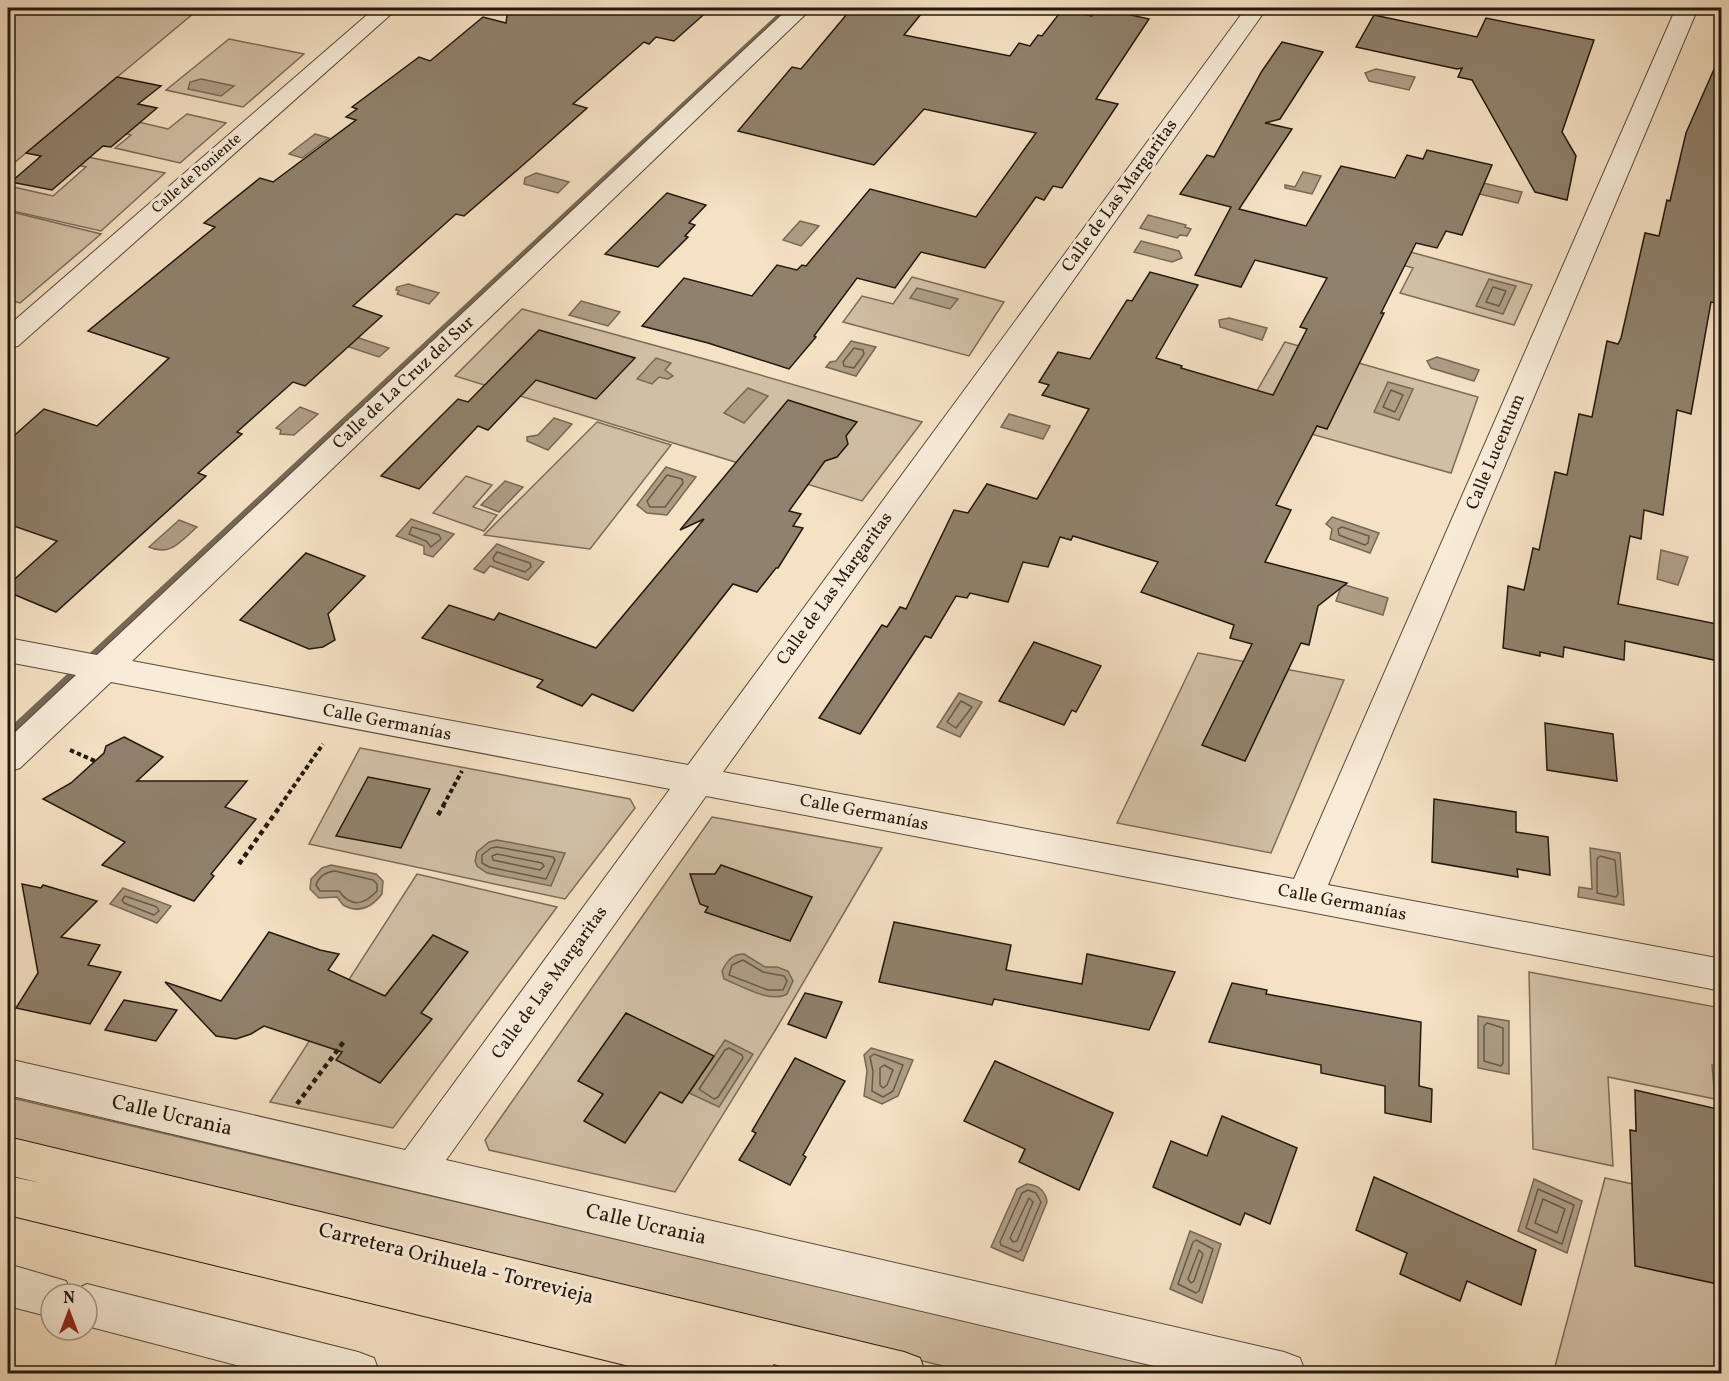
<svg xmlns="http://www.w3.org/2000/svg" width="1729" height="1381" viewBox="0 0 1729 1381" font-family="Vollkorn,serif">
<rect width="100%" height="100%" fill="#f5e1c4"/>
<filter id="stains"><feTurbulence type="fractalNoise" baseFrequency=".00333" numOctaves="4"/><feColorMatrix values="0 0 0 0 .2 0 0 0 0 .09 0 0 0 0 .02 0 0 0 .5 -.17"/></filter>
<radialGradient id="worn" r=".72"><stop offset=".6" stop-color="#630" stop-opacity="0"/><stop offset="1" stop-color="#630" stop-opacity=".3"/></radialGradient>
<g fill="#d1bfa5" stroke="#7a6c58" stroke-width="1.5">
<polygon points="8,8 200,8 8,168"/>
<polygon points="229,39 304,54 243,107 166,90"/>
<polygon points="187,114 226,123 180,163 115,148 131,135 116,131 130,120 168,129"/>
<polygon points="49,149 165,173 101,231 8,210 9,186 53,196 86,167 40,157"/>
<polygon points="8,211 101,234 20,303 8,300"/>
<polygon points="1403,250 1532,285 1514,325 1400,293 1413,268 1396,263"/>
<polygon points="912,277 1004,302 969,356 843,322 862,296 893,304"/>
<polygon points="522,309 719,363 922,422 862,501 455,376"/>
<polygon points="1285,342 1478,397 1451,473 1243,415"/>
<polygon points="597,422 671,445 590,549 484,535"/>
<polygon points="466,476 492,485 473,507 497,515 484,531 433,513"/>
<polygon points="1198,653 1344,680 1271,853 1117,823"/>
<polygon points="360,748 630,799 635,808 565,899 309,844"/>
<polygon points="712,817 882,848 776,1029 675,1192 489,1150 485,1140"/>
<polygon points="417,874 557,907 393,1128 270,1102"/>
<polygon points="1529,972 1721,1008 1721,1066 1712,1065 1715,1099 1608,1077 1613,1166 1533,1149"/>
<polygon points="8,1097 1190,1373 972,1373 8,1139"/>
<polygon points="1605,1178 1721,1203 1721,1373 1553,1374"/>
</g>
<g fill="#ae9d85" stroke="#766855" stroke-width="1.5">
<polygon points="1376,69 1415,77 1409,90 1369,81 1365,73"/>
<polygon points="201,79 234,86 221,96 188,89 190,82"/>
<polygon points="315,134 329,138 302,158 289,154"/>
<polygon points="1303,172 1321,176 1312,194 1285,188 1285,185 1295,187"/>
<polygon points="536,173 569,182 558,193 524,184 525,178"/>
<polygon points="1479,182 1522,192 1518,203 1475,193"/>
<polygon points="1148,215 1186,225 1185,227 1191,229 1187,236 1180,235 1177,238 1140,228"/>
<polygon points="800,221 819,226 801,246 783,240"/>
<polygon points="1141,241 1179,251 1182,258 1172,262 1134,252"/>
<polygon points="1489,279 1516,286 1503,314 1476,306"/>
<polygon points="408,284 439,293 429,304 397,294 399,291 396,290 397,287"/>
<polygon points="917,288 958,299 950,309 910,298"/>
<polygon points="581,301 620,312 608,326 569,315"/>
<polygon points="1229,318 1267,328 1262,340 1220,327 1219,320"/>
<polygon points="356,337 389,348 379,357 346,346"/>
<polygon points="851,341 876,347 856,376 826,367 830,362 836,361"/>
<polygon points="1437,357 1479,370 1474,381 1431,368 1427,361"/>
<polygon points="656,358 671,363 665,370 673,376 668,379 659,377 652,384 637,379"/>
<polygon points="1388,382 1413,389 1399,420 1374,412"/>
<polygon points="748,388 768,396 744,423 724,413"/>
<polygon points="300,407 318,414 294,435 280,434 281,430 276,428"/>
<polygon points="1009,414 1050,426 1043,439 1001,427"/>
<polygon points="554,418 572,424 548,450 527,441 527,437 538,435"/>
<polygon points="666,467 696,477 667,515 647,513 637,505"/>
<polygon points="505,481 523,487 499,512 481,505"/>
<polygon points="1332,517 1379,533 1370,553 1330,539 1332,529 1326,524"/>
<polygon points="411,519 454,534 433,557 424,554 424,546 396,536"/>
<path d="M179,520L197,527C181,541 170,557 149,547Z"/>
<polygon points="497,544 544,562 528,580 490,566 484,573 474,569"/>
<polygon points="1661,550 1688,557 1678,585 1657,579"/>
<polygon points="1342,584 1388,598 1383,615 1336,601"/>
<polygon points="959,693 982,702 960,737 937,727"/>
<polygon points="497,840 565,853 551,886 487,873 477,866 475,861 477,852 489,842"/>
<polygon points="1590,848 1620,853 1624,905 1578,897 1579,887 1592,889"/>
<path d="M331,865L376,874L383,881L382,894C372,907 359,914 343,905L337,897L319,898L310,889L311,879L322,868Z"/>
<polygon points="123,888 171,906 157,923 110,904"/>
<path d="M744,954L765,967H777L788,971L793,981L787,994C771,1004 740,985 724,979L722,971C727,961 732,954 744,954Z"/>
<polygon points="1478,1016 1509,1021 1509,1074 1478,1068"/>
<polygon points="725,1040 753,1054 719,1107 689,1093"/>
<polygon points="871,1048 913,1060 898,1096 882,1104 864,1096 867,1071 864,1055"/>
<polygon points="1534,1179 1582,1201 1567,1253 1518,1231"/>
<path d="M1027,1184C1038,1185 1046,1191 1047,1202L1023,1261L991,1247L1017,1189Z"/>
<polygon points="1190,1231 1221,1244 1202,1303 1170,1289"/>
</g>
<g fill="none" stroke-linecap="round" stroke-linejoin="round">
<g stroke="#685a48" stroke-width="1.5">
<polygon points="1493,287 1506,291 1499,306 1486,302"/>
<polygon points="854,348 863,350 864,354 854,368 844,366 843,362"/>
<polygon points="1391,390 1403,395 1395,412 1383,407"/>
<polygon points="667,475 682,479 683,483 665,507 650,507 647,501"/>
<polygon points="412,527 439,535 441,539 431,547 426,541 409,534"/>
<polygon points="1342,527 1369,536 1368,543 1365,545 1339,535 1338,529"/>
<polygon points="497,552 530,563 531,567 525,572 494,561 493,558"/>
<polygon points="961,701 972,707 956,728 947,722"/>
<polygon points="497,847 553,857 555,860 546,879 489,867 482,863 482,855 491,848"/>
<polygon points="497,854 542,863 544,866 540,870 493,860 492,856"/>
<polygon points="1600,856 1615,860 1618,894 1616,897 1597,893 1597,859"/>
<path d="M335,871L373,880L377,884V891C364,905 351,908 339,891H320L316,885C319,876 326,872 335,871Z"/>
<polygon points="125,896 157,907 159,911 154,915 124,903 122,900"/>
<polygon points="743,960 763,972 784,976 787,981 783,990 768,990 729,975 732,965"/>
<polygon points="1487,1023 1503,1028 1503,1063 1501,1066 1484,1061 1484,1026"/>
<polygon points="729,1048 742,1055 743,1058 718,1097 714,1099 699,1089 725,1050"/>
<polygon points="874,1054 903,1065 893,1091 883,1097 872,1091 873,1071 870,1057"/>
<polygon points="884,1065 893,1070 887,1085 883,1088 880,1085 880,1068"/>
<polygon points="1538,1189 1574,1205 1562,1244 1526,1228"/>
<polygon points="1028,1190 1036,1193 1041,1202 1021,1250 1018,1252 1001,1245 1000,1242 1022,1193"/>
<polygon points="1029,1198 1033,1202 1017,1241 1013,1242 1010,1238"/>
<polygon points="1543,1199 1565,1209 1557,1233 1535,1223"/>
<polygon points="1196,1240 1213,1249 1199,1291 1196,1293 1178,1284 1193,1242"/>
<polygon points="1199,1250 1203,1254 1194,1281 1191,1283 1188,1279"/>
</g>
<polygon fill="#766855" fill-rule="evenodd" points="784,8 792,8 12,739 8,741 8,729"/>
</g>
<g fill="#90816c" stroke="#23180c" stroke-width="1.5">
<polygon points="508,8 711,8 674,41 656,37 649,44 644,42 573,104 587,108 531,158 464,216 456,214 353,306 382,316 305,386 293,382 237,432 242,434 198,473 206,476 56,612 8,592 8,585 57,541 8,524 8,441 44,409 97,426 169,358 88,331 215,227 204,223 260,178 273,182 356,120 346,117 357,109 352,107 419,57 430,61 483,17 506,23"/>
<polygon points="852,8 926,8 904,35 1010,56 1019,43 1030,46 1038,35 1042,36 1062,10 1092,16 1097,10 1111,13 1113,11 1149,19 1096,99 1118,104 1062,188 1053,186 1044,200 1036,197 985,268 921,252 895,288 857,278 814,336 816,337 789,369 708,343 642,326 684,278 752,296 777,265 797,270 802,265 806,266 870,189 976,217 1036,133 924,109 874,165 738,131 792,67 801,69"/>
<polygon points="1374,15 1477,37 1486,18 1594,40 1562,132 1576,156 1567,200 1535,192 1472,80 1458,77 1462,68 1457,69 1356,47"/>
<polygon points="1282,42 1323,52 1280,119 1265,123 1292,129 1239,209 1306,226 1341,166 1395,178 1407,155 1423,159 1427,150 1492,165 1462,235 1446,231 1437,248 1416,243 1381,313 1384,313 1327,429 1317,426 1276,505 1291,510 1265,562 1347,583 1318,606 1309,645 1301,643 1245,761 1202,745 1252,644 1230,638 1234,625 1141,592 1158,562 1073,536 1071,540 1060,537 1048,567 1023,562 1008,602 970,593 967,598 956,596 931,638 925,636 860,734 819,718 882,625 887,627 900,607 906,609 954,510 968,513 987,484 1037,499 1089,409 1042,395 1049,385 1039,382 1058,352 1090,359 1127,300 1132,301 1150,272 1198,285 1156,358 1182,366 1181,368 1273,395 1307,329 1300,327 1327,278 1255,260 1241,287 1195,275 1231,207 1180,194 1207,155 1214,157 1262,71"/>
<polygon points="1722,51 1722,304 1711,302 1691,414 1677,410 1663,515 1644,510 1641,539 1630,536 1618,604 1722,625 1714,660 1625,641 1624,660 1564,647 1563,657 1540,652 1540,656 1503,648 1508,586 1524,590 1533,548 1539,550 1555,472 1567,475 1579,414 1592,417 1607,341 1618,344 1621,338 1645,233 1659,236 1667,200 1670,201 1686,133"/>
<polygon points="117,77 161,86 138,104 157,108 111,147 103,146 52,190 11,182 41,156 26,153"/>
<polygon points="667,193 706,205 689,223 695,225 685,236 688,237 658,267 605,254"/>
<polygon points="539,330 635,358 596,399 536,380 488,430 478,426 419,489 381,476 458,399 468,402"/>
<polygon points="788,400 857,422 846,436 848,444 837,457 825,461 789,511 801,514 793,526 803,528 778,568 776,568 757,592 733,584 633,711 592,694 582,706 537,687 543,680 422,638 449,605 494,620 499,613 596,648 704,519 680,530"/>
<polygon points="306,553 365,576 328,614 335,640 323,647 309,649 240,620"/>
<polygon points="1034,642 1101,666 1076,712 1072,710 1064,725 999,701"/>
<polygon points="1545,723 1613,734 1617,781 1547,770"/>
<polygon points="124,737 163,757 137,781 247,781 225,807 256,819 211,874 214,876 194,901 102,865 125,842 43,799 71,783 104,753 106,746"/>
<polygon points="368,777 430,789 401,848 336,836"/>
<polygon points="1434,799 1516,812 1516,832 1548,837 1550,875 1517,869 1518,877 1432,862"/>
<polygon points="721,865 812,897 790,941 705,912 708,907 700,904 690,874 715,874"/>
<polygon points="22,884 41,888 43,885 97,901 61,937 100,945 88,965 121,972 90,1024 16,1008 38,973"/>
<polygon points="894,922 1011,945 1006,970 1082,984 1087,954 1175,972 1149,1030 994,999 992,1005 879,982"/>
<polygon points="269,932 320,950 339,954 328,970 385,996 433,935 468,952 421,1013 432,1019 380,1083 336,1060 342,1052 264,1026 251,1034 236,1039 216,1036 165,982 221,1001"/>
<polygon points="1232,983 1267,990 1266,994 1421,1022 1419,1086 1432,1089 1431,1122 1385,1113 1385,1086 1321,1073 1321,1065 1209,1042"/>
<polygon points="805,993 842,1002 826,1038 788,1024"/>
<polygon points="124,1000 177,1010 156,1041 105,1030"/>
<polygon points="626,1013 714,1056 682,1103 660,1092 625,1143 584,1121 603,1094 578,1081"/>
<polygon points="795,1058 845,1081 803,1155 806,1157 790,1185 739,1160 756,1133 752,1131"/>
<polygon points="995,1061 1113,1113 1079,1190 1019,1162 1025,1149 964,1121"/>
<polygon points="1635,1090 1722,1110 1722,1285 1635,1266 1630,1130 1636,1131"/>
<polygon points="1222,1116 1297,1148 1270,1224 1245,1213 1240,1225 1153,1187 1171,1141 1207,1156"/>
<polygon points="1374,1177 1536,1250 1521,1305 1467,1281 1460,1301 1400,1274 1407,1253 1356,1230"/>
</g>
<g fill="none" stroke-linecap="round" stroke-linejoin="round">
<g stroke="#584a3a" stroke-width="2">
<g id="minor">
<polygon points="375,8 398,8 18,346 8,348 8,326"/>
<polygon points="789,8 812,8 132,661 688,765 1246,8 1267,8 723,772 1294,879 1676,8 1698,8 1328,885 1722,959 1722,991 706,796 446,1160 1284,1352 1300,1358 1306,1374 1188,1374 8,1095 8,1059 405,1150 670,789 111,682 20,768 8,772 8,739 76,675 8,662 8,638 97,655"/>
<polygon points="8,1264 66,1281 71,1292 87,1284 358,1352 374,1358 380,1374 270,1374 87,1326 87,1294 51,1294 51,1317 8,1306"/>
</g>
</g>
<g stroke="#23180c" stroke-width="2">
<polygon id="major" points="8,1137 904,1352 920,1358 926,1374 812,1374 773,1364 777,1374 662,1374 8,1215 8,1176 41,1183 8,1175"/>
</g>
<g stroke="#23180c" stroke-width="4" stroke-dasharray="4.5 3" stroke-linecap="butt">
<polyline points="70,750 95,761"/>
<polyline points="280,806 323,744"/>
<polyline points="443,806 462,771"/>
</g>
<g stroke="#23180c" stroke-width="4.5" stroke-dasharray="5 4" stroke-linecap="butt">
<polyline points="438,815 444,805"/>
<polyline points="239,864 281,805"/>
<polyline points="8,1027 11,1021"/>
<polyline points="297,1104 345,1040"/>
</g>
<use href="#minor" fill="#f8ecd9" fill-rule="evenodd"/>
<use href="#major" fill="#f5e1c4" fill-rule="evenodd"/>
</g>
<g text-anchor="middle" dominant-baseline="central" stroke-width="6" stroke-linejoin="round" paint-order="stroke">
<g font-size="15" fill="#23180c" stroke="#f8ecd9">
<text transform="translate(197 174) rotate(-41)">Calle de Poniente</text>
</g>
<g font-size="18" fill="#23180c" stroke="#f8ecd9">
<text transform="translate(1120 196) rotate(-54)">Calle de Las Margaritas</text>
<text transform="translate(404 383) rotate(-43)">Calle de La Cruz del Sur</text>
<text transform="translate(1496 452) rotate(-67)">Calle Lucentum</text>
<text transform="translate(835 589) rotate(-54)">Calle de Las Margaritas</text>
<text transform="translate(387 723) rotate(11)">Calle Germanías</text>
<text transform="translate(864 813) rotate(11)">Calle Germanías</text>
<text transform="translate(1342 903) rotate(11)">Calle Germanías</text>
<text transform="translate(550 983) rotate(-54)">Calle de Las Margaritas</text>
</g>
<g font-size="21" fill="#23180c" stroke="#f8ecd9">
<text transform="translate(172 1116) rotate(13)">Calle Ucrania</text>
<text transform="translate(646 1225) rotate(13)">Calle Ucrania</text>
<text transform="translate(456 1264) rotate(14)">Carretera Orihuela - Torrevieja</text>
</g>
</g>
<rect width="1729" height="1381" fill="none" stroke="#f5e1c4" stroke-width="30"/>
<rect x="9" y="9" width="1711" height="1363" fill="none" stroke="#23180c" stroke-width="3"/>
<rect x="15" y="15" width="1699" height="1351" fill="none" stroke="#23180c" stroke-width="1.5"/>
<g transform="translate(69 1312)"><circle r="28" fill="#f8ecd9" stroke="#a39787" stroke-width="1.5"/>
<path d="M0-4.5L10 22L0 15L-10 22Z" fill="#8f2418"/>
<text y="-9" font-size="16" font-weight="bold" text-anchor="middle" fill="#23180c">N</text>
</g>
<rect width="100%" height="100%" filter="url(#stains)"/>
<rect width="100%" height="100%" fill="url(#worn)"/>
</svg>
